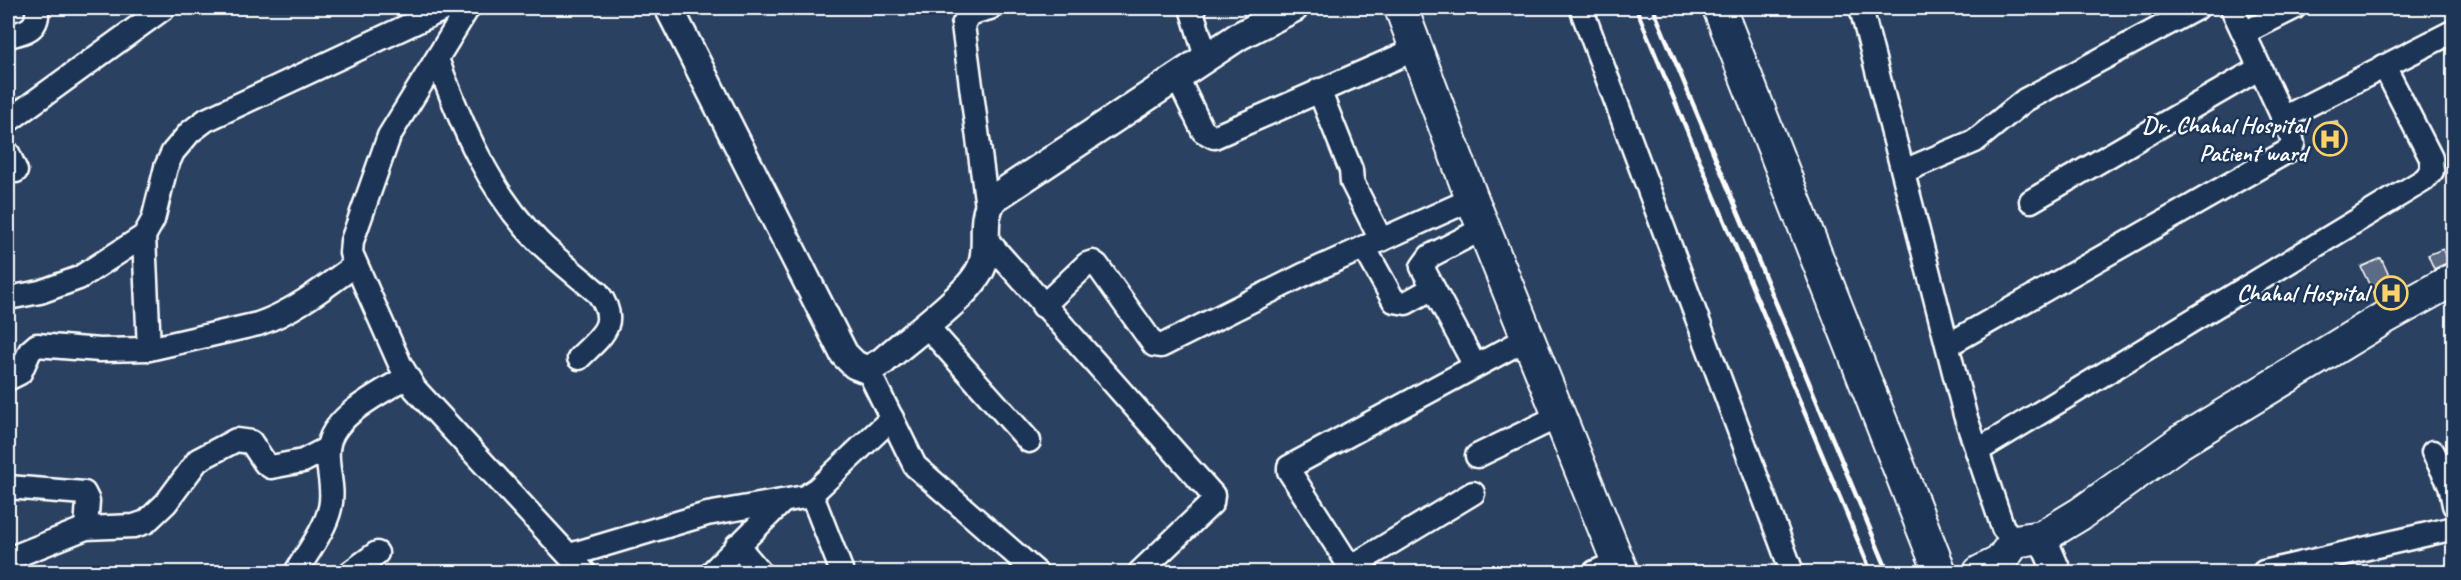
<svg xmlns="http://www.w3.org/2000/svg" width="2461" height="580" viewBox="0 0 2461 580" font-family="Caveat,sans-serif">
<rect width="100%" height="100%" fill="#2a4161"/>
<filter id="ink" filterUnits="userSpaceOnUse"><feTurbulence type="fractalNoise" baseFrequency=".0167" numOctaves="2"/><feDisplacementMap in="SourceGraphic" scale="12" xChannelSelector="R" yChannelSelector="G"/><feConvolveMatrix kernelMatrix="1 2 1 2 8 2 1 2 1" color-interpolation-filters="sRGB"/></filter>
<g filter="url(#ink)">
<g fill="#5b6c86" stroke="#fff" stroke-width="1.5">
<polygon points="2337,121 2342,150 2326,153 2321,124"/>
<polygon points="2443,249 2449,262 2434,269 2428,255"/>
<polygon points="2381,258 2396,291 2377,301 2361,267"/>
</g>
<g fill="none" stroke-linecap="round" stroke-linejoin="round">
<g stroke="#fff" stroke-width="27">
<g id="minor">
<polyline points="468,8 389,136 352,241 351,253 400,364 415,389 584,572"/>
<polyline points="1191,8 1206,57"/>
<polyline points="1581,8 1792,572"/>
<polyline points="1861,8 1965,415 2003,528 2015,541"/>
<polyline points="2244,33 2294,8"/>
<path d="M8,36C26,32 39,29 37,8"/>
<path d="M437,59C461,124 489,192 539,242C557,260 578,276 598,293C621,324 601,336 579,358"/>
<polyline points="1177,77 1203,131 1214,137 1416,49"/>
<polyline points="1319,90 1351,170 1352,182 1381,240"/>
<polyline points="2283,118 2454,31"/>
<polyline points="8,121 164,8"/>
<polyline points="8,153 16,171"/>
<polyline points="1904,171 1975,141 2025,100 2197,8"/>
<polyline points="2031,201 2260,68"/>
<polyline points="987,207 963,25 969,14 990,8"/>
<polyline points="144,236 149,349"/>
<polyline points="984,237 1213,495 1212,503 1140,572"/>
<polyline points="1364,247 1394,301 1406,303 1433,288"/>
<polyline points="8,298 40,292 79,278 144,236 153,220 166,167 173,152 190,132 206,120 446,8"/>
<polyline points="1043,306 1087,264 1093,262 1097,265 1154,345 1161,346 1303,275 1472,199"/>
<polyline points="925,324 1029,441"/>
<polyline points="1948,345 2288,151 2293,144 2291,135 2232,8"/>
<polyline points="1475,366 1422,267 1430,256 1484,228"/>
<polyline points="868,370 915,466 1036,572"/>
<path d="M8,379L20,373L30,351L37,345L100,350L149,349L258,324C293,312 325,287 355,265"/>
<polyline points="1977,451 2424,180 2432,171 2431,158 2384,66"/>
<polyline points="2433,452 2450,485 2454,505"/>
<polyline points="1477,456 1559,416"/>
<polyline points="8,487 84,493 88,501 86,528"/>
<polyline points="811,493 842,572"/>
<polyline points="1473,493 1354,565 1349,565 1289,471 1289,467 1528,338"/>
<polyline points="737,545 760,572"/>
<polyline points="570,555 707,514 805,497 817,489 892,418"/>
<polyline points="8,559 86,528 134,526 146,522 166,503 198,460 236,440 251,442 265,463 271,467 303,461 328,448"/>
<path d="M296,572C307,553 325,530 330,508C335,487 326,469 328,449C331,416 382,392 407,377"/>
<polyline points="351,572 377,553"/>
<polyline points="712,572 783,501"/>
<polyline points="1595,572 1618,562"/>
<polyline points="2264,572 2454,528"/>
</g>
</g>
<g stroke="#fff" stroke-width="32">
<g id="tertiary">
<path d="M669,8L844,354L855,365L868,370L883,361C908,338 971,295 982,266C990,244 979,220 993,199L1239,36L1294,8"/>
<polyline points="2042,537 2057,572"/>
</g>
</g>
<g stroke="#fff" stroke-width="36">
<g id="secondary">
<polyline points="1401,8 1472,199 1622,572"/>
<polyline points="1719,8 1940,572"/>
<polyline points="1980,572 2000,562 2015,541 2042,537 2080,514 2180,442 2384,318 2454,279"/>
</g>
</g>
<use href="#minor" stroke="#1d3557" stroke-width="22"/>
<use href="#tertiary" stroke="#1d3557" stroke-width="27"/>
<use href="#secondary" stroke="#1d3557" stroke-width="32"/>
<g stroke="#fff" stroke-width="4.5">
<polyline points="1636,8 1871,572"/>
<polyline points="1653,8 1888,572"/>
</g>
</g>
</g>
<defs>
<g id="hospital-ring" transform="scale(1.725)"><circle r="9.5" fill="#1d3557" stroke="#ffd166" stroke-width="1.5"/><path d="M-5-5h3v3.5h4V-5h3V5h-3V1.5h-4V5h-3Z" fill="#ffd166"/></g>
</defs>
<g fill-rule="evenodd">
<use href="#hospital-ring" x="2330" y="139"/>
<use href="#hospital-ring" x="2391" y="293"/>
</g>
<g text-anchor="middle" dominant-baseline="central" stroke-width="5" stroke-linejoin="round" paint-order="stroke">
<g font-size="24" font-weight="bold" fill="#fff" stroke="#1d3557" text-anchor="end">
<text x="2307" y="125">Dr. Chahal Hospital<tspan x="2307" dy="28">Patient ward</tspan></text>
<text x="2368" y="293">Chahal Hospital</text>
</g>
</g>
<rect width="2461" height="580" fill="none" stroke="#1d3557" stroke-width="30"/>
<rect x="15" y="15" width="2431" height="550" fill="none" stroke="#fff" stroke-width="2" filter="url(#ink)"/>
</svg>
